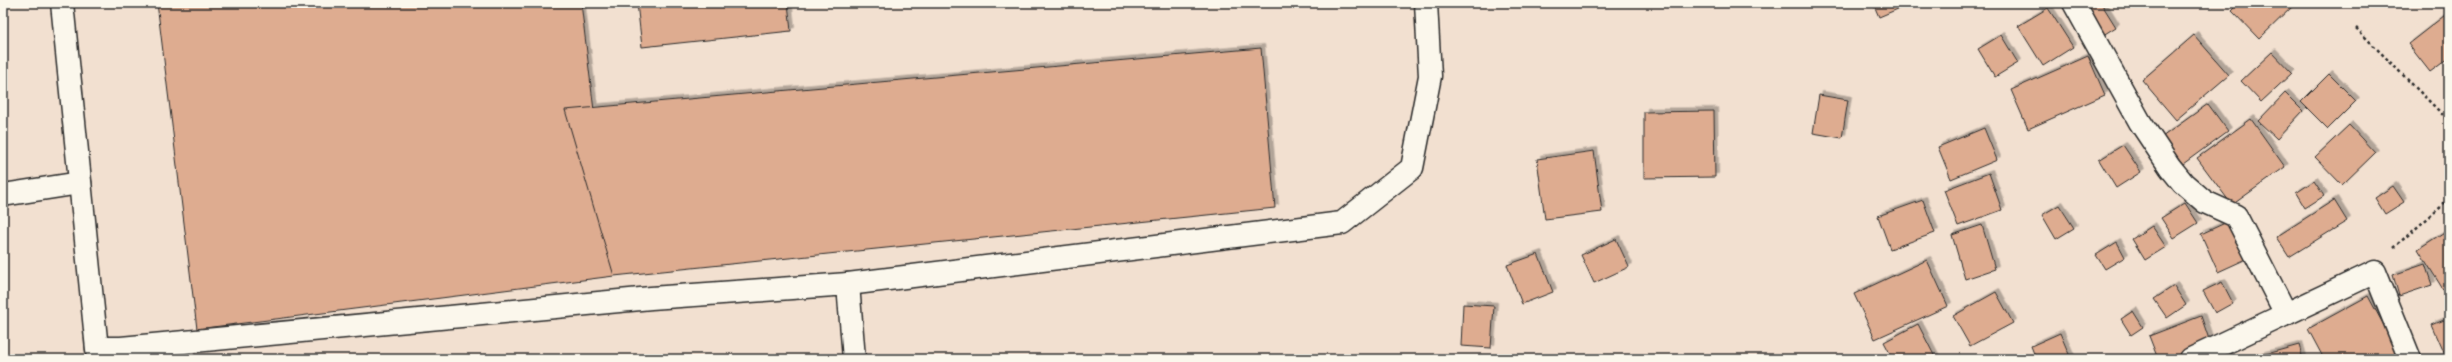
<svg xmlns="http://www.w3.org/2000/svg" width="2452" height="362" viewBox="0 0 2452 362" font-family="Itim,sans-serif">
<defs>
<filter id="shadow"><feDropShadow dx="3.5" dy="-3.5" stdDeviation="0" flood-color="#0004"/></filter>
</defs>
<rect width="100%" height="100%" fill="#f2e0d0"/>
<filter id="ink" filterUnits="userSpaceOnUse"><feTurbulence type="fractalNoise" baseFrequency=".025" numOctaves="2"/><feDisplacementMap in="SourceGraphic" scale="8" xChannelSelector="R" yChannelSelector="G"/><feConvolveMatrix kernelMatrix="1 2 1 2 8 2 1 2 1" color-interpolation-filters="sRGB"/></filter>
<g filter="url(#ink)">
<g fill="#deac90" stroke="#2b2b2b" filter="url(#shadow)">
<polygon points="157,3 581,3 614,276 197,329"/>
<polygon points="637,3 788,3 791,31 642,47"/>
<polygon points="1873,3 1912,3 1879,17"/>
<polygon points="2095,3 2101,3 2116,27 2100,37 2083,10"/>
<polygon points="2240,3 2296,3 2259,39 2232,11"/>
<polygon points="2048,8 2073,47 2043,66 2018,26"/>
<polygon points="2449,12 2449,58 2430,72 2408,44"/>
<polygon points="2001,35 2018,63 1995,77 1978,49"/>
<polygon points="2194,35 2229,75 2176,120 2142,80"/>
<polygon points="1261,48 1275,208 614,276 565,110"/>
<polygon points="2272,52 2292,73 2261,102 2241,81"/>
<polygon points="2088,56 2105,95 2028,129 2011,90"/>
<polygon points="2329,74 2356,101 2328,129 2301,102"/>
<polygon points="2285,93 2303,111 2277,139 2258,121"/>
<polygon points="1819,95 1848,100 1842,138 1813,133"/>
<polygon points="2208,104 2228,131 2183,164 2162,137"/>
<polygon points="1714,111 1715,177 1644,178 1644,112"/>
<polygon points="2251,119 2285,167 2232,205 2197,158"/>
<polygon points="2349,125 2375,153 2342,185 2315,157"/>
<polygon points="1984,128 1997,160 1951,179 1938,147"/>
<polygon points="2123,145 2141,172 2116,188 2099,160"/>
<polygon points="1594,151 1602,212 1545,219 1537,159"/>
<polygon points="1989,173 2002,210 1958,226 1944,190"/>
<polygon points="2314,181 2324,196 2305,208 2296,193"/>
<polygon points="2393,186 2404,202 2385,214 2375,198"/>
<polygon points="1923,200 1935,233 1890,249 1878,216"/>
<polygon points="2334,200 2347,221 2289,257 2276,237"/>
<polygon points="2185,203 2198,223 2174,238 2161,218"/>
<polygon points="2059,205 2074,228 2056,239 2042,215"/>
<polygon points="2236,218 2253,256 2218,272 2201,234"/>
<polygon points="1982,225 1995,269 1965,279 1952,235"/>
<polygon points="2152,226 2166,247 2145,260 2132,239"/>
<polygon points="2449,229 2449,299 2418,249"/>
<polygon points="1616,239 1629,267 1594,283 1581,255"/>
<polygon points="2117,242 2125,257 2105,269 2096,255"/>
<polygon points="1538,254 1553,292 1522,304 1507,265"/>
<polygon points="1927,260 1948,306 1875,339 1854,294"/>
<polygon points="2425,264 2432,285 2399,296 2393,275"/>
<polygon points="2222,282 2233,303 2215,313 2203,291"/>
<polygon points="2174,286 2186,305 2167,318 2154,299"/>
<polygon points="1996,292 2013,323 1970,346 1953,316"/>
<polygon points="2368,296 2400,355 2392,359 2324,359 2308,329"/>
<polygon points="1463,304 1494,306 1491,348 1461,346"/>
<polygon points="2133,311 2143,327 2131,335 2121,319"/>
<polygon points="2201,316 2212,348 2182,359 2158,359 2149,336"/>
<polygon points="2449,318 2449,355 2446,357 2432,325"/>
<polygon points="1918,324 1936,359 1893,359 1884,342"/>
<polygon points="2060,333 2071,359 2036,359 2031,346"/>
<polygon points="2299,345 2303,359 2256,359 2255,357"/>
</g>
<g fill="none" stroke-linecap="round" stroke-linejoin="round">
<g stroke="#2b2b2b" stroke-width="25">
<g id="minor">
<polyline points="62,3 98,359"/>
<polyline points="2074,3 2140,122 2170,167 2183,183 2205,202 2236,216 2286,314"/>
<polyline points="3,195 80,183"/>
<polyline points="848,284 1342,223 1412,168 1430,76 1426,3"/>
<polyline points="97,348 121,348 651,298 848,284 854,359"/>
<polyline points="2191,359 2375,272 2410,359"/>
</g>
</g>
<g stroke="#2b2b2b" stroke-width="2.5" stroke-dasharray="3 3" stroke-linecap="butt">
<polyline points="2356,28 2449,121"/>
<polyline points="2393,248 2449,200"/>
</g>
<use href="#minor" stroke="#fbf7ec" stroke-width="22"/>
</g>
</g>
<rect width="2452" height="362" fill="none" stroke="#fbf7ec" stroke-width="16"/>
<rect x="8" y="8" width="2436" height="346" fill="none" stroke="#2b2b2b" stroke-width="1.5" filter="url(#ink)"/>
</svg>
